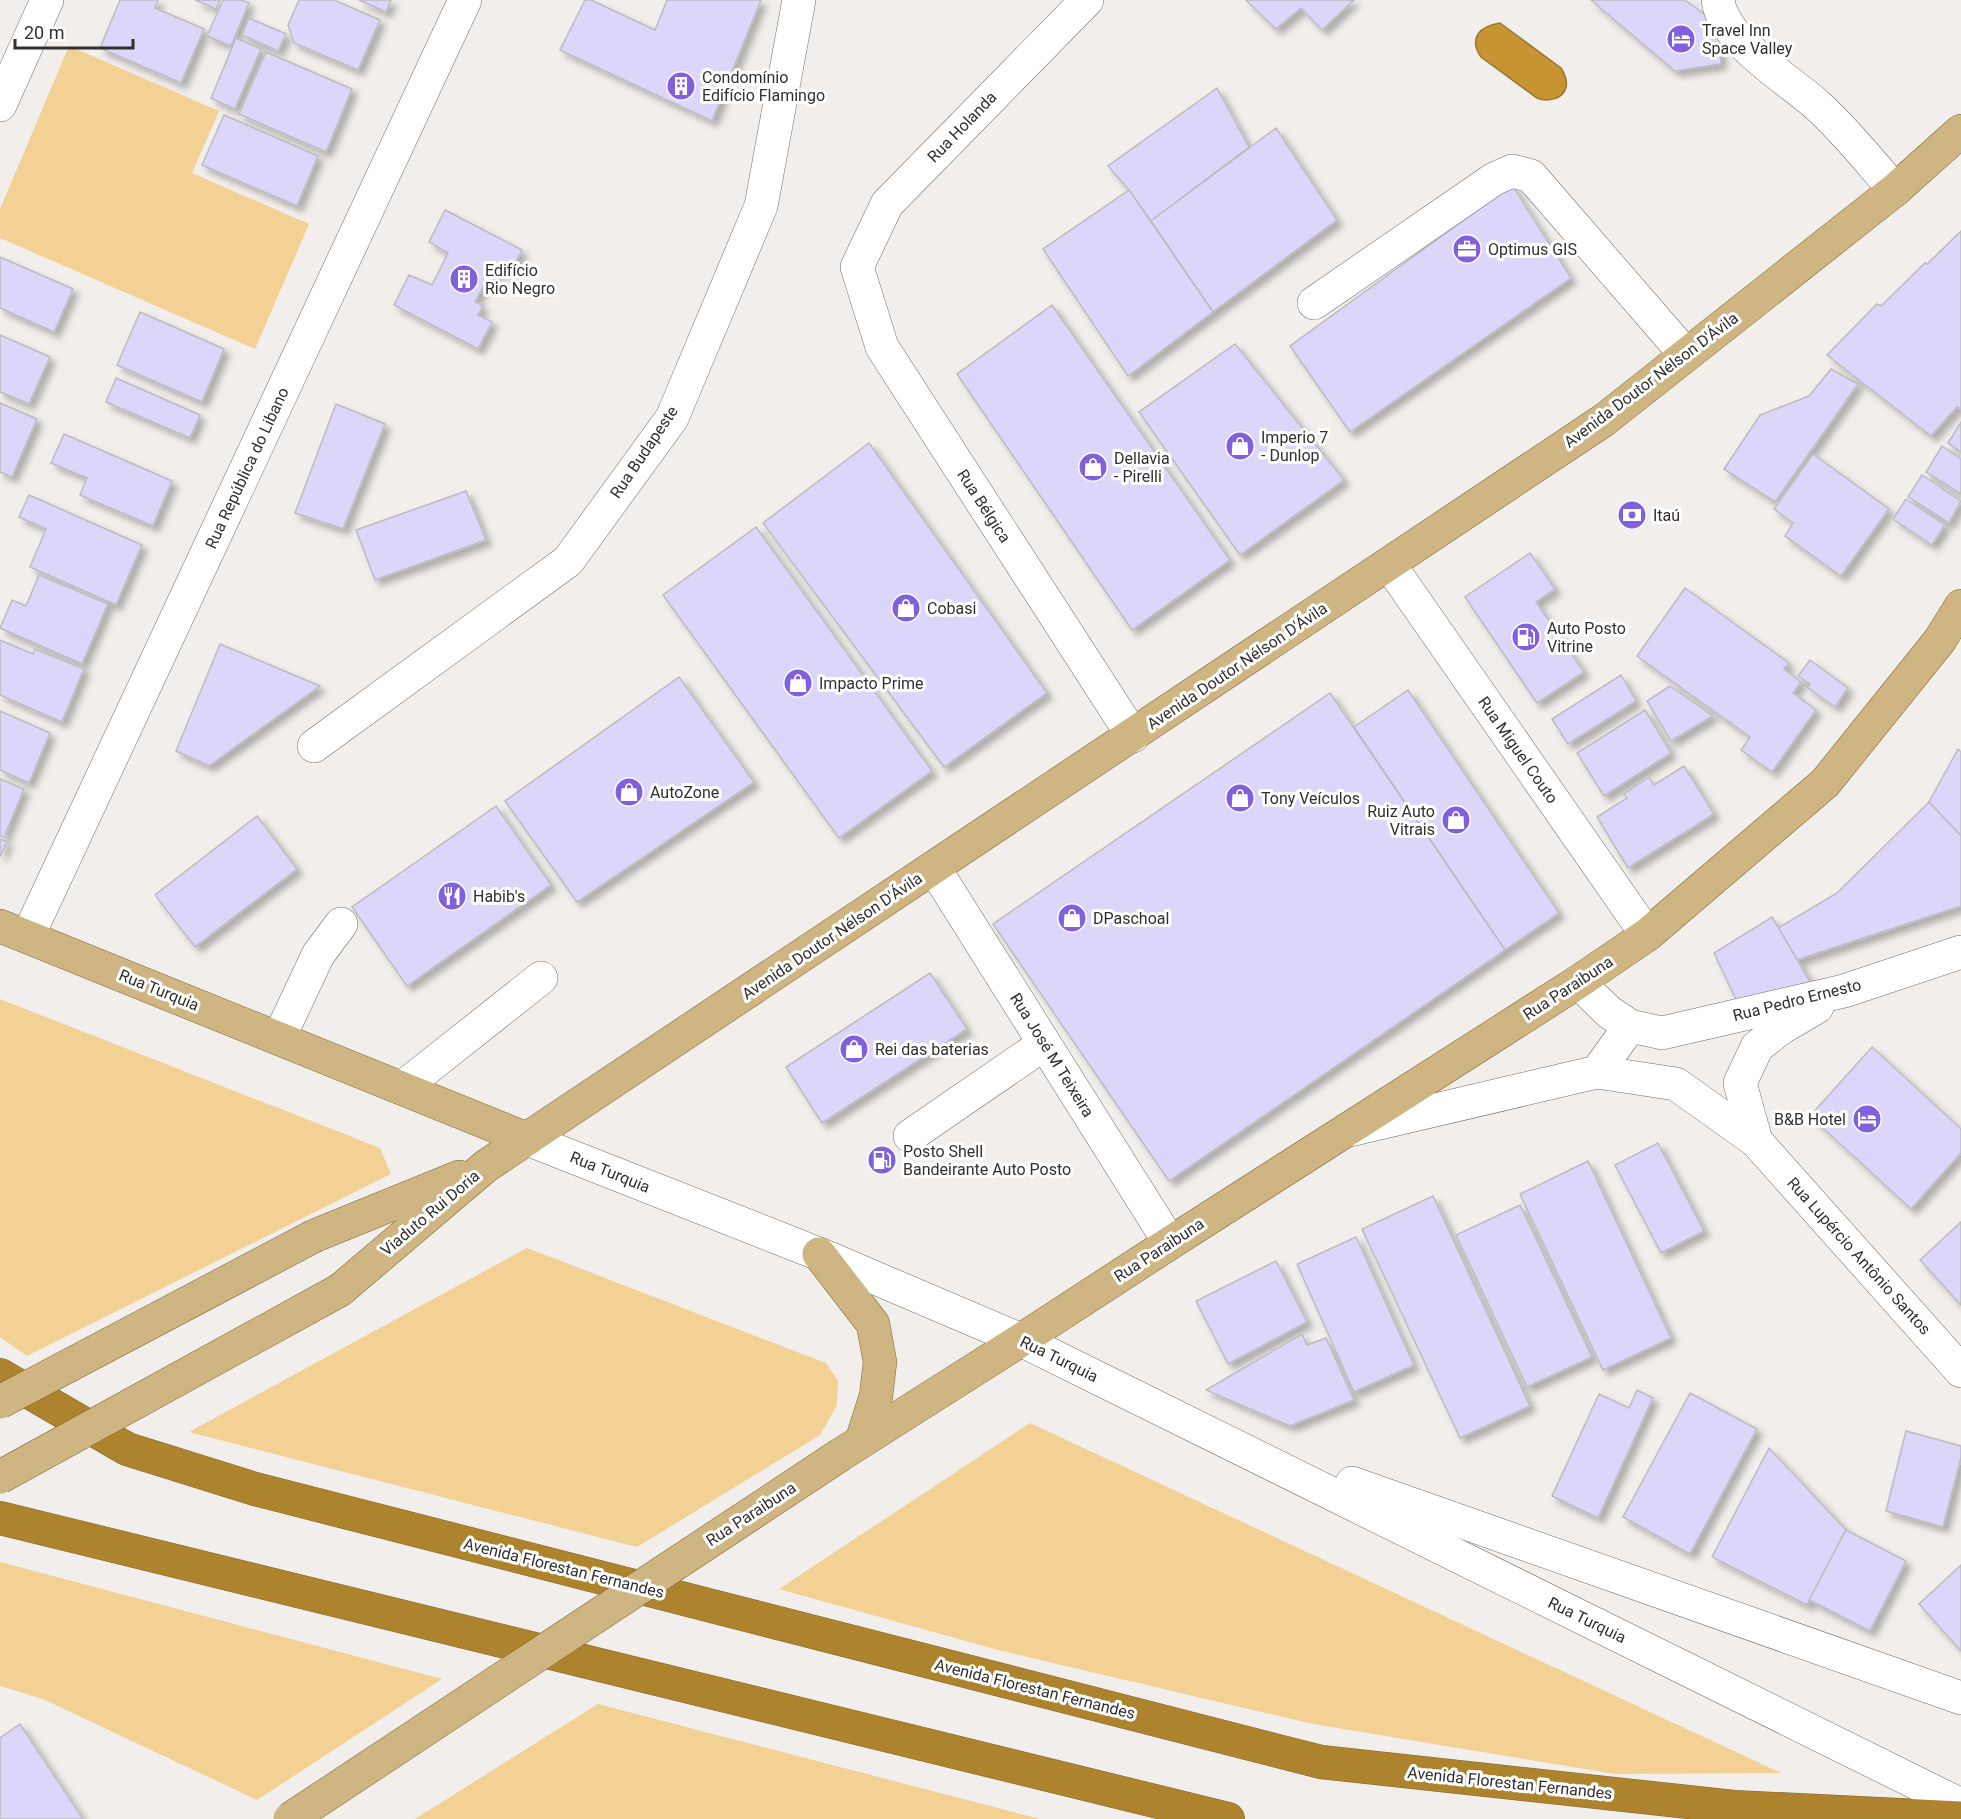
<svg xmlns="http://www.w3.org/2000/svg" width="1961" height="1819" viewBox="0 0 1961 1819" font-family="Roboto,sans-serif">
<defs>
<filter id="shadow"><feDropShadow dx="5.5" dy="5.5" stdDeviation="3" flood-color="#0004"/></filter>
</defs>
<rect width="100%" height="100%" fill="#f1eeeb"/>
<g fill="#f3d093">
<polygon points="69,46 219,111 192,173 309,224 255,349 0,238 0,209"/>
<polygon points="0,999 380,1148 391,1174 27,1356 0,1337"/>
<polygon points="527,1248 826,1363 838,1381 837,1405 820,1435 637,1547 189,1432"/>
<polygon points="1030,1423 1781,1773 1615,1774 1313,1724 1002,1651 779,1589"/>
<polygon points="0,1562 442,1679 257,1800 43,1699 0,1686"/>
<polygon points="598,1704 1040,1819 415,1819"/>
</g>
<path fill="#c69532" stroke="#997731" stroke-width="1.5" d="M1500,23L1561,68C1564,73 1568,80 1566,87C1563,100 1547,102 1537,98L1481,57C1468,38 1480,26 1500,23Z"/>
<g fill="#dbd6fa" stroke="#bcbbbf" stroke-width="1.5" filter="url(#shadow)">
<polygon points="120,0 158,0 155,8 204,29 181,83 100,48"/>
<polygon points="195,0 220,0 216,9"/>
<polygon points="223,0 241,0 249,3 231,46 207,36"/>
<polygon points="299,0 334,0 380,20 358,70 294,43 288,25"/>
<polygon points="359,0 391,0 386,12"/>
<polygon points="585,0 591,0 655,30 667,0 761,0 712,121 560,50"/>
<polygon points="1246,0 1354,0 1322,30 1301,8 1276,29"/>
<polygon points="1591,0 1685,0 1729,33 1720,45 1721,64 1675,71"/>
<polygon points="249,18 286,34 278,51 242,35"/>
<polygon points="236,38 261,49 235,109 211,98"/>
<polygon points="266,52 352,89 326,152 239,114"/>
<polygon points="1217,88 1249,147 1151,221 1129,190 1108,166"/>
<polygon points="224,115 318,156 297,206 202,165"/>
<polygon points="1276,128 1337,220 1213,312 1151,221"/>
<polygon points="1512,185 1571,278 1350,432 1290,346"/>
<polygon points="1129,190 1213,312 1128,376 1043,249"/>
<polygon points="445,210 522,250 509,275 498,269 490,285 485,283 475,302 483,306 478,315 492,322 478,349 394,305 409,275 432,285 448,253 429,242"/>
<polygon points="1961,231 1961,409 1957,407 1931,436 1827,355 1877,304 1881,306 1925,263 1927,264"/>
<polygon points="0,257 73,289 54,332 0,308"/>
<polygon points="1052,305 1230,560 1132,630 957,374"/>
<polygon points="140,312 224,349 202,402 117,365"/>
<polygon points="0,335 50,357 29,404 0,392"/>
<polygon points="1235,344 1344,480 1240,555 1139,412"/>
<polygon points="1831,369 1858,384 1775,502 1724,469 1760,415 1809,396"/>
<polygon points="116,378 200,415 190,438 106,402"/>
<polygon points="0,403 37,419 12,477 0,472"/>
<polygon points="336,404 385,424 343,529 295,513"/>
<polygon points="1961,422 1961,452 1948,443"/>
<polygon points="64,434 172,481 153,526 80,495 87,478 51,463"/>
<polygon points="869,443 1047,693 944,767 763,523"/>
<polygon points="1942,446 1961,459 1961,494 1926,472"/>
<polygon points="1813,454 1889,509 1841,576 1785,536 1793,523 1774,509"/>
<polygon points="1922,475 1961,501 1949,523 1908,497"/>
<polygon points="466,491 486,540 375,580 356,530"/>
<polygon points="29,495 142,545 116,605 30,567 46,529 19,517"/>
<polygon points="1906,499 1945,525 1932,545 1893,519"/>
<polygon points="756,527 932,771 839,838 663,595"/>
<polygon points="1530,553 1555,589 1536,602 1584,672 1537,703 1465,597"/>
<polygon points="39,575 108,604 82,664 0,628 12,600 26,606"/>
<polygon points="1685,588 1789,663 1784,669 1801,682 1793,693 1816,710 1772,772 1741,750 1750,737 1637,656"/>
<polygon points="0,640 33,654 35,649 84,669 62,722 0,695"/>
<polygon points="220,644 320,686 209,766 176,751"/>
<polygon points="1810,660 1848,688 1835,707 1807,687 1810,684 1798,676"/>
<polygon points="1621,675 1636,701 1568,744 1552,719"/>
<polygon points="679,677 754,782 577,902 505,801"/>
<polygon points="1670,686 1713,716 1671,741 1647,701"/>
<polygon points="1408,690 1559,913 1505,950 1354,727"/>
<polygon points="1330,693 1505,950 1169,1181 993,924"/>
<polygon points="1645,710 1671,753 1604,796 1577,753"/>
<polygon points="0,711 50,733 29,783 0,770"/>
<polygon points="1958,749 1961,752 1961,836 1929,802"/>
<polygon points="1684,766 1714,814 1628,868 1597,817 1627,798 1624,794 1649,777 1654,785"/>
<polygon points="0,779 24,789 4,837 0,836"/>
<polygon points="1929,802 1961,836 1961,906 1797,960 1778,928 1837,893"/>
<polygon points="496,806 551,885 407,986 352,907"/>
<polygon points="257,816 297,869 195,947 155,895"/>
<polygon points="0,839 7,842 0,857"/>
<polygon points="1772,917 1811,983 1740,1008 1714,953"/>
<polygon points="930,973 967,1029 822,1123 786,1067"/>
<polygon points="1872,1047 1961,1129 1961,1153 1911,1209 1810,1116"/>
<polygon points="1658,1143 1704,1231 1661,1253 1615,1165"/>
<polygon points="1588,1161 1671,1338 1603,1370 1520,1194"/>
<polygon points="1433,1196 1530,1406 1460,1438 1362,1229"/>
<polygon points="1520,1205 1592,1357 1527,1387 1456,1235"/>
<polygon points="1961,1222 1961,1305 1920,1260"/>
<polygon points="1356,1237 1414,1365 1354,1392 1297,1264"/>
<polygon points="1276,1261 1307,1322 1228,1364 1196,1301"/>
<polygon points="1302,1334 1307,1345 1326,1338 1354,1400 1290,1426 1206,1390"/>
<polygon points="1637,1390 1653,1398 1598,1518 1552,1496 1599,1394 1629,1408"/>
<polygon points="1690,1393 1757,1429 1690,1554 1623,1517"/>
<polygon points="1906,1431 1961,1446 1961,1458 1943,1527 1886,1511"/>
<polygon points="1769,1448 1846,1530 1807,1605 1712,1557"/>
<polygon points="1846,1530 1906,1561 1870,1631 1809,1600"/>
<polygon points="1961,1565 1961,1651 1919,1604"/>
<polygon points="20,1724 83,1819 0,1819 0,1738"/>
</g>
<g fill="none" stroke-linecap="round" stroke-linejoin="round">
<g stroke="#706e6b" stroke-width="34">
<g id="minor">
<polyline points="1087,0 887,204 857,267 882,347 1133,736"/>
<path d="M1718,0C1723,41 1788,79 1817,105C1845,130 1870,162 1895,190"/>
<polyline points="0,105 47,0"/>
<polyline points="1314,303 1494,179 1512,171 1531,176 1686,355"/>
<polyline points="1389,564 1647,935"/>
<polyline points="314,746 568,561 672,418 761,206 799,0"/>
<polyline points="934,868 1170,1243"/>
<polyline points="28,936 465,0"/>
<polyline points="1578,982 1609,1012 1630,1026 1662,1033 1844,991 1961,952"/>
<polyline points="279,1038 318,955 341,924"/>
<polyline points="1597,1072 1676,1084 1756,1141 1961,1371"/>
<polyline points="402,1088 541,978"/>
<polyline points="1350,1130 1597,1072 1630,1026"/>
<polyline points="910,1136 1044,1044"/>
<polyline points="527,1139 819,1254 1021,1340 1961,1805"/>
<polyline points="1756,1141 1740,1083 1757,1047 1781,1028 1817,1007"/>
<polyline points="1352,1483 1961,1698"/>
</g>
</g>
<g stroke="#82662e" stroke-width="34">
<g id="major">
<polyline points="0,926 527,1139"/>
<polyline points="314,1236 459,1177"/>
<polyline points="819,1254 873,1324 880,1362 876,1396 862,1440"/>
<polyline points="340,1290 486,1166 1604,420 1895,190 1961,131"/>
<polyline points="840,1455 1021,1340 1170,1243 1578,982 1647,935 1825,783 1940,640 1961,606"/>
</g>
</g>
<g stroke="#82662e" stroke-width="34">
<g id="highway">
<polyline points="0,1375 127,1449 255,1489 1321,1762 1734,1807 1961,1818"/>
<polyline points="0,1518 1228,1819"/>
</g>
</g>
<use href="#minor" stroke="#fff" stroke-width="33"/>
<use href="#major" stroke="#ceb582" stroke-width="33"/>
<use href="#highway" stroke="#ae832e" stroke-width="33"/>
<g stroke="#82662e" stroke-width="34" stroke-linecap="butt">
<g id="major-bridge">
<polyline points="0,1402 314,1236"/>
<polyline points="0,1477 340,1290"/>
<polyline points="290,1819 840,1455"/>
</g>
</g>
<use href="#major-bridge" stroke="#ceb582" stroke-width="33"/>
</g>
<defs>
<g id="hotel-disc" transform="scale(1.5)"><circle r="9.5" fill="#8060db" stroke="#fff"/><path d="M-6-4.5h1.5V1H6V5H4.5V3h-9V5H-6ZM-4 0a1.8 1.8 0 1 1 3.6 0ZM.5 0V-2.5h3Q6-2.5 6 0Z" fill="#fff"/></g>
<g id="building-disc" transform="scale(1.5)"><circle r="9.5" fill="#8060db" stroke="#fff"/><path d="M-4-6H4V6H1V3H-1V6H-4ZM-2.5-4.3h1.7v1.8h-1.7ZM.8-4.3h1.7v1.8H.8ZM-2.5-1h1.7V.8h-1.7ZM.8-1h1.7V.8H.8Z" fill="#fff"/></g>
<g id="office-disc" transform="scale(1.5)"><circle r="9.5" fill="#8060db" stroke="#fff"/><path d="M-6-3h4V-5.5h4V-3h4V5H-6ZM-1-4.5V-3h2v-1.5ZM-6 0V1H6V0Z" fill="#fff"/></g>
<g id="shop-disc" transform="scale(1.5)"><circle r="9.5" fill="#8060db" stroke="#fff"/><path d="M-5-2.5h2.3a2.7 3.5 0 0 1 5.4 0H5L5.5 6h-11ZM-1.5-2.5h3a1.5 2.3 0 0 0-3 0Z" fill="#fff"/></g>
<g id="bank-disc" transform="scale(1.5)"><circle r="9.5" fill="#8060db" stroke="#fff"/><path d="M-6-4H6V4H-6ZM0-2.3a2.3 2.3 0 1 0 0 4.6a2.3 2.3 0 1 0 0-4.6Z" fill="#fff"/></g>
<g id="fuel-disc" transform="scale(1.5)"><circle r="9.5" fill="#8060db" stroke="#fff"/><path d="M-5.5-6h7V0h2V4h1.3V-2.5L3-4.5l.8-.8L6-3V5H2.5V1h-1V6h-7ZM-4.2-4.7v3.2H.2V-4.7Z" fill="#fff"/></g>
<g id="restaurant-disc" transform="scale(1.5)"><circle r="9.5" fill="#8060db" stroke="#fff"/><path d="M-5-6h1v4h1v-4h1v4h1v-4h1v5L-1.5 .5V6h-2V.5L-5-1ZM5-6V6H3V1.5H1.5Q1.5-4 5-6Z" fill="#fff"/></g>
</defs>
<g fill-rule="evenodd">
<use href="#hotel-disc" x="1681" y="39"/>
<use href="#building-disc" x="681" y="86"/>
<use href="#office-disc" x="1467" y="249"/>
<use href="#building-disc" x="464" y="279"/>
<use href="#shop-disc" x="1240" y="446"/>
<use href="#shop-disc" x="1093" y="467"/>
<use href="#bank-disc" x="1632" y="515"/>
<use href="#shop-disc" x="906" y="608"/>
<use href="#fuel-disc" x="1526" y="637"/>
<use href="#shop-disc" x="798" y="683"/>
<use href="#shop-disc" x="629" y="792"/>
<use href="#shop-disc" x="1240" y="798"/>
<use href="#shop-disc" x="1456" y="820"/>
<use href="#restaurant-disc" x="452" y="896"/>
<use href="#shop-disc" x="1072" y="918"/>
<use href="#shop-disc" x="854" y="1049"/>
<use href="#hotel-disc" x="1867" y="1119"/>
<use href="#fuel-disc" x="882" y="1160"/>
</g>
<g text-anchor="middle" dominant-baseline="central" stroke-width="6" stroke-linejoin="round" paint-order="stroke">
<g font-size="16" fill="#31302e" stroke="#fff" text-anchor="start">
<text x="1702" y="30">Travel Inn<tspan x="1702" dy="18">Space Valley</tspan></text>
<text x="702" y="77">Condomínio<tspan x="702" dy="18">Edifício Flamingo</tspan></text>
<text x="1488" y="249">Optimus GIS</text>
<text x="485" y="270">Edifício<tspan x="485" dy="18">Rio Negro</tspan></text>
<text x="1261" y="437">Imperio 7<tspan x="1261" dy="18">- Dunlop</tspan></text>
<text x="1114" y="458">Dellavia<tspan x="1114" dy="18">- Pirelli</tspan></text>
<text x="1653" y="515">Itaú</text>
<text x="927" y="608">Cobasi</text>
<text x="1547" y="628">Auto Posto<tspan x="1547" dy="18">Vitrine</tspan></text>
<text x="819" y="683">Impacto Prime</text>
<text x="650" y="792">AutoZone</text>
<text x="1261" y="798">Tony Veículos</text>
<text x="1435" y="811" text-anchor="end">Ruiz Auto<tspan x="1435" dy="18">Vitrais</tspan></text>
<text x="473" y="896">Habib's</text>
<text x="1093" y="918">DPaschoal</text>
<text x="875" y="1049">Rei das baterias</text>
<text x="1846" y="1119" text-anchor="end">B&amp;B Hotel</text>
<text x="903" y="1151">Posto Shell<tspan x="903" dy="18">Bandeirante Auto Posto</tspan></text>
</g>
<g font-size="16" fill="#31302e" stroke="#fff">
<text transform="translate(962 127) rotate(-46)">Rua Holanda</text>
<text transform="translate(1651 380) rotate(-37)">Avenida Doutor Nélson D'Ávila</text>
<text transform="translate(644 452) rotate(-56)">Rua Budapeste</text>
<text transform="translate(247 468) rotate(-65)">Rua República do Libano</text>
<text transform="translate(984 506) rotate(57)">Rua Bélgica</text>
<text transform="translate(1237 666) rotate(-34)">Avenida Doutor Nélson D'Ávila</text>
<text transform="translate(1518 750) rotate(55)">Rua Miguel Couto</text>
<text transform="translate(832 936) rotate(-34)">Avenida Doutor Nélson D'Ávila</text>
<text transform="translate(1568 988) rotate(-33)">Rua Paraibuna</text>
<text transform="translate(159 990) rotate(22)">Rua Turquia</text>
<text transform="translate(1797 1000) rotate(-14)">Rua Pedro Ernesto</text>
<text transform="translate(1052 1055) rotate(58)">Rua José M Teixeira</text>
<text transform="translate(610 1172) rotate(22)">Rua Turquia</text>
<text transform="translate(430 1213) rotate(-40)">Viaduto Rui Doria</text>
<text transform="translate(1159 1250) rotate(-33)">Rua Paraibuna</text>
<text transform="translate(1859 1256) rotate(48)">Rua Lupércio Antônio Santos</text>
<text transform="translate(1059 1359) rotate(26)">Rua Turquia</text>
<text transform="translate(751 1514) rotate(-33)">Rua Paraibuna</text>
<text transform="translate(564 1568) rotate(14)">Avenida Florestan Fernandes</text>
<text transform="translate(1587 1620) rotate(26)">Rua Turquia</text>
<text transform="translate(1035 1689) rotate(14)">Avenida Florestan Fernandes</text>
<text transform="translate(1510 1783) rotate(6)">Avenida Florestan Fernandes</text>
</g>
</g>
<path d="M15 39v9h118v-9" fill="none" stroke="#31302e" stroke-width="3"/>
<text x="24" y="39" font-size="18" fill="#31302e" stroke="#ffffff" stroke-width="4.5" paint-order="stroke">20 m</text>
</svg>
